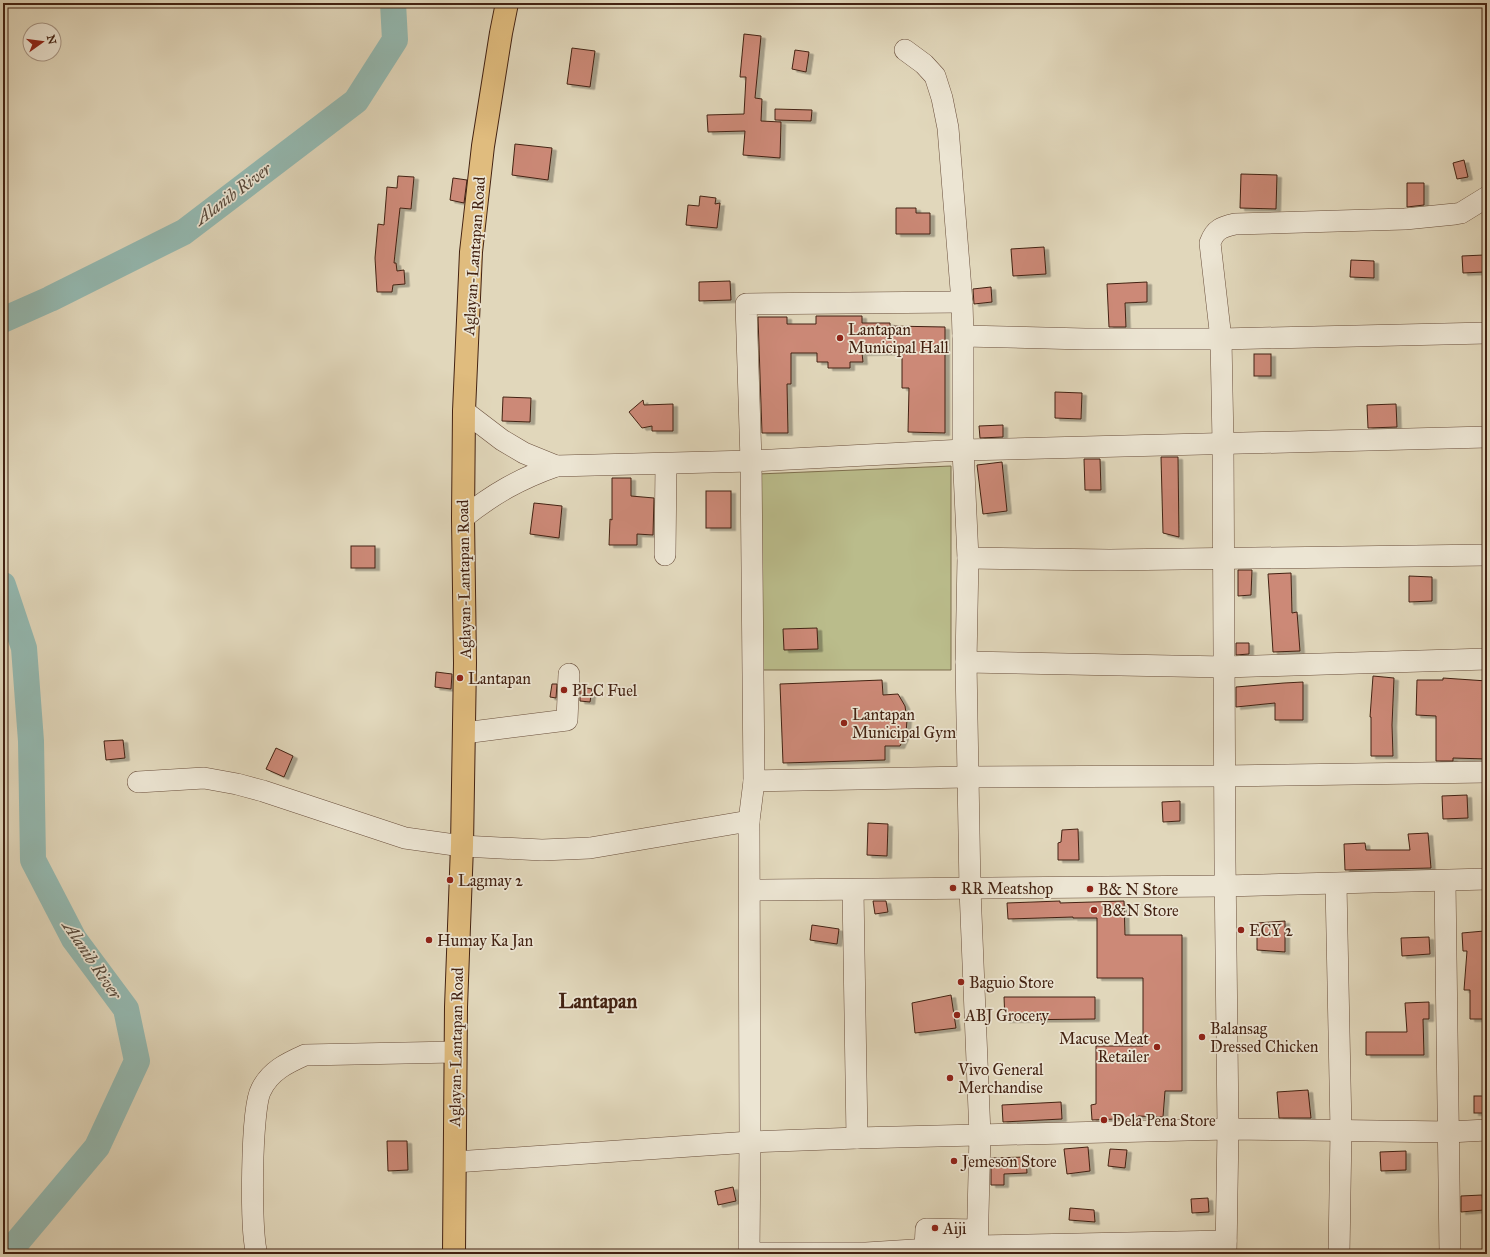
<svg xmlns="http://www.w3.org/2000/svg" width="1490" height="1257" viewBox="0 0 1490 1257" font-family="'IM FELL Great Primer',serif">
<defs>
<filter id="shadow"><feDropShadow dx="4.5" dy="2.5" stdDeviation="0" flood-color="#0004"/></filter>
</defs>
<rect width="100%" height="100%" fill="#e1d7bb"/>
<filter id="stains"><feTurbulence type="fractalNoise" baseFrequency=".005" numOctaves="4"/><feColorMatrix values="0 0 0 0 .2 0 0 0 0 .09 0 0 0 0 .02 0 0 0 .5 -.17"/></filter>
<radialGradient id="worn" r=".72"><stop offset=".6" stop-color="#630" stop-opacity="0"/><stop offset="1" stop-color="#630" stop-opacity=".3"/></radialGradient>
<polygon fill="#babc8b" stroke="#7e6f4e" points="951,466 951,670 762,670 758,474"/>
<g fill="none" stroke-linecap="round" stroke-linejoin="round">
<g stroke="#94b9b1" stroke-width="26">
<polyline points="3,320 50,299 184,232 356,101 395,40 393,3"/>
<polyline points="3,585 24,648 31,741 33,860 74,939 126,1009 137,1061 97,1147 7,1254"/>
</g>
</g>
<g fill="#cc8977" stroke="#432212" filter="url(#shadow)">
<polygon points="744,34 761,36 755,98 762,99 761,121 781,122 780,158 743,155 745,131 708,132 707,115 744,114 746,77 740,77"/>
<polygon points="572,48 595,51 590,87 567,84"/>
<polygon points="795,50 809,52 806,72 792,69"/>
<polygon points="775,109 812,110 811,121 775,120"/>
<polygon points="515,144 552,148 548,180 512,175"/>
<polygon points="1464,160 1468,177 1457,179 1453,163"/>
<polygon points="1241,174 1277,175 1276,209 1240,208"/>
<polygon points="398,176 414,177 411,209 400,208 394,263 396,263 397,271 404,270 405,284 393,285 392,292 377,292 375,258 378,224 384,225 387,187 397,188"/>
<polygon points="453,178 467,180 464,203 450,200"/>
<polygon points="1407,183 1424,183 1424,205 1407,207"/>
<polygon points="700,196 716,198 715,204 720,203 717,228 686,225 688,205 699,206"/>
<polygon points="896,208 916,208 916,213 930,213 930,234 896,234"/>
<polygon points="1044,247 1046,274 1013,276 1011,249"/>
<polygon points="1484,255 1484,272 1463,273 1462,256"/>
<polygon points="1351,260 1374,261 1374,278 1350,277"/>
<polygon points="730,281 731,300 699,301 699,282"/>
<polygon points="1147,282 1147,302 1125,303 1126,327 1109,327 1107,284"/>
<polygon points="991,287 992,302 974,304 973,289"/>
<polygon points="816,316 862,316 862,323 890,323 890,326 945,327 945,433 908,432 909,388 902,388 902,352 862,353 863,362 850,362 850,368 828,368 828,362 817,362 817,353 791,353 791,384 787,384 788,433 762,433 758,317 787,317 787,324 816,324"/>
<rect x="1254" y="354" width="17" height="22"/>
<polygon points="1055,392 1082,393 1081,419 1055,418"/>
<polygon points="503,397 531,398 530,422 502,421"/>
<polygon points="643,400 644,405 673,404 673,431 652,431 652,426 642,428 629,412"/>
<polygon points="1396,404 1397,427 1368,428 1367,405"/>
<polygon points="1003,425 1003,437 980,438 979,426"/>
<polygon points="1161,457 1178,457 1179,537 1163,533"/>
<polygon points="1084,459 1100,459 1101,490 1085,490"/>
<polygon points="1002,462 1007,511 983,514 977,465"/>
<polygon points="612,478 631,478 631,496 654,498 653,535 637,534 637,545 609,545 610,519 612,520"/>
<rect x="706" y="491" width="25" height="37"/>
<polygon points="534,503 562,506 559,538 530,534"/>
<rect x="351" y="546" width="24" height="22"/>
<polygon points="1238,570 1252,570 1251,595 1238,596"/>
<polygon points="1291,573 1292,613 1297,612 1300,651 1273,652 1268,574"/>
<polygon points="1409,576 1432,577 1432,601 1409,602"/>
<polygon points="817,628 818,649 784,650 783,629"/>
<polygon points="1236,643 1249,643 1249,654 1236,655"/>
<polygon points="436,672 452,674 451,689 435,687"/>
<polygon points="1373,676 1394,678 1392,725 1393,756 1371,756 1371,717 1370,717"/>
<polygon points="1443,678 1487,681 1487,759 1453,758 1453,761 1436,761 1436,716 1416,715 1417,680 1443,680"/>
<polygon points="882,680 883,695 898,694 905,706 907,720 906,733 900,746 885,746 885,760 783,763 780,684"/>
<polygon points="1303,682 1303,720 1275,720 1275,703 1236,707 1236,687 1284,683"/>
<polygon points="552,684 557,684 556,698 550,697"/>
<polygon points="580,687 592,689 590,702 580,701"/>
<polygon points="123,740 125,758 106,760 104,741"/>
<polygon points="276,748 293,756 284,777 266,769"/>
<polygon points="1467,795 1468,818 1443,819 1442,796"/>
<polygon points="1180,801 1180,821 1163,822 1162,802"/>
<polygon points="868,823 888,824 887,856 867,855"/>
<polygon points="1078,829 1079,860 1058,860 1058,843 1061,842 1062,830"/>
<polygon points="1428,833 1431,868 1345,870 1344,844 1365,843 1366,850 1410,850 1408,834"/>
<polygon points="873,901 886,901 888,912 875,914"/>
<polygon points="1060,901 1060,903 1124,901 1125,935 1182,935 1182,1091 1165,1091 1163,1117 1138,1116 1138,1118 1092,1120 1091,1105 1096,1104 1096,1046 1143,1046 1143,978 1097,978 1097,918 1073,918 1073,917 1008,919 1007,903"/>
<polygon points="1285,921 1285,952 1257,950 1257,923"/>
<polygon points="812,925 839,929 837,944 810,940"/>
<polygon points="1484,931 1487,966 1487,1019 1470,1019 1470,990 1464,990 1467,951 1463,951 1462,933"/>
<polygon points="1429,937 1430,954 1402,956 1401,938"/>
<polygon points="951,995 956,1028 915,1033 912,1003"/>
<polygon points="1004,997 1095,997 1095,1019 1005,1020"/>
<polygon points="1429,1002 1429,1019 1423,1019 1424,1055 1366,1055 1366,1032 1407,1032 1405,1003"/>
<polygon points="1308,1090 1311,1118 1279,1118 1277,1092"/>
<rect x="1474" y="1096" width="13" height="17"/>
<polygon points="1061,1102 1062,1119 1003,1122 1002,1105"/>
<polygon points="387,1141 407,1141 408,1170 388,1171"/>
<polygon points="1088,1147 1090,1171 1067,1174 1064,1149"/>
<polygon points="1110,1149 1127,1150 1125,1168 1108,1166"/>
<polygon points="1406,1151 1406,1170 1381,1171 1380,1152"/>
<polygon points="1026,1157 1027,1173 1004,1174 1004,1185 991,1185 991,1158"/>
<polygon points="733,1187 736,1201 718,1205 715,1191"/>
<polygon points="1482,1195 1484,1210 1461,1212 1461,1196"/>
<polygon points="1208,1198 1209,1212 1192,1213 1191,1199"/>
<polygon points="1070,1208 1094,1210 1095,1222 1069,1220"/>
</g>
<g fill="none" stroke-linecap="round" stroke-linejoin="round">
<g stroke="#6a4f3c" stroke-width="22">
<g id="minor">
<polyline points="905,50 924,64 935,76 942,98 948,128 962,302 963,336 963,450 968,558 966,662 970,889 980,1135 977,1254"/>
<polyline points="963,336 1085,339 1221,339 1487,333"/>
<polyline points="464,411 502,440 524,453 556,466"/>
<path d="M463,518C493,494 519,479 556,466L751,461L963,450L1487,437"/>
<polyline points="665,555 666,464"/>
<polyline points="968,558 1110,560 1487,555"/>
<polyline points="966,662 1225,667 1487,659"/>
<polyline points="464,733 567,720 569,674"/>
<polyline points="754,781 967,777 1225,776 1487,772"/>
<polyline points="138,782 204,778 237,784 263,791 405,838 462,846 542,850 590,848 749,821"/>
<polyline points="1445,882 1450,1254"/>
<polyline points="1336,884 1341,1130 1339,1254"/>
<polyline points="750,890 1225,886 1487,879"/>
<polyline points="853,890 857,1138"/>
<polyline points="455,1162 750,1142 857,1138 1228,1129 1449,1132 1487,1130"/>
<polyline points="925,1249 926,1229 977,1230"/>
<polyline points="749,1253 866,1253 977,1246 1226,1241"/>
<path d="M257,1254C250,1233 251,1108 261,1090C270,1071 287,1063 305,1055L455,1052"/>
<polyline points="749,1254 750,1142 749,821 754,781 751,461 746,304 962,302"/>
<path d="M1226,1254L1228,1129L1225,861L1223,443L1221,339L1210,243C1215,229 1222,227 1235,224L1405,219L1455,214L1461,213L1487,197"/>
</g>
</g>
<g stroke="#432212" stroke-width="24">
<polyline id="major" points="454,1254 456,1007 462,846 465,663 463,518 464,411 471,252 483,146 501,33 507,3"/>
</g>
<use href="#minor" stroke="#ece5d3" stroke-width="21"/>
<use href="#major" stroke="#e0bc7e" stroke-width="22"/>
</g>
<g fill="#8f2418" stroke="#ece5d3" stroke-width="1.5">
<circle cx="840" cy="338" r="4"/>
<circle cx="460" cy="678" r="4"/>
<circle cx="564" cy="690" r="4"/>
<circle cx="844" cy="723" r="4"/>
<circle cx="450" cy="880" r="4"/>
<circle cx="953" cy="888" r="4"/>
<circle cx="1090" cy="889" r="4"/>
<circle cx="1094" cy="910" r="4"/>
<circle cx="1241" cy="930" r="4"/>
<circle cx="429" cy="940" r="4"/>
<circle cx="961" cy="982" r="4"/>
<circle cx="957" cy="1015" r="4"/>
<circle cx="1202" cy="1037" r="4"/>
<circle cx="1157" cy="1047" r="4"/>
<circle cx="950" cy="1078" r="4"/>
<circle cx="1104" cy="1120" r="4"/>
<circle cx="954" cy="1161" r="4"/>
<circle cx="935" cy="1228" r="4"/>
</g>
<g text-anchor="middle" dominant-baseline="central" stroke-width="3.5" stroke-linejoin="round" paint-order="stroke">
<g font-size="16" fill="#432212" stroke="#ece5d3">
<text transform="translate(474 256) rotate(-86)">Aglayan-Lantapan Road</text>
<text transform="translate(464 579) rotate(-91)">Aglayan-Lantapan Road</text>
<text transform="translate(456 1047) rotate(-89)">Aglayan-Lantapan Road</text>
</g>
<g font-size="16" fill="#432212" stroke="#ece5d3" text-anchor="start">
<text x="848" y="329">Lantapan<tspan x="848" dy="18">Municipal Hall</tspan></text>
<text x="468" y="678">Lantapan</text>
<text x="572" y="690">PLC Fuel</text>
<text x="852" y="714">Lantapan<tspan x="852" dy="18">Municipal Gym</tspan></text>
<text x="458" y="880">Lagmay 2</text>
<text x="961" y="888">RR Meatshop</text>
<text x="1098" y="889">B&amp; N Store</text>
<text x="1102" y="910">B&amp;N Store</text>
<text x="1249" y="930">ECY 2</text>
<text x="437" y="940">Humay Ka Jan</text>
<text x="969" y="982">Baguio Store</text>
<text x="965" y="1015">ABJ Grocery</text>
<text x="1210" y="1028">Balansag<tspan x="1210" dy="18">Dressed Chicken</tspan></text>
<text x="1149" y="1038" text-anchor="end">Macuse Meat<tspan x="1149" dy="18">Retailer</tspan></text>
<text x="958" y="1069">Vivo General<tspan x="958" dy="18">Merchandise</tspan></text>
<text x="1112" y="1120">Dela Pena Store</text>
<text x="962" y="1161">Jemeson Store</text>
<text x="943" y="1228">Aiji</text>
</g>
<g font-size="17" font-style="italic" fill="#57483a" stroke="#ece5d3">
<text transform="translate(233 194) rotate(-37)">Alanib River</text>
<text transform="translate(92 960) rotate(56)">Alanib River</text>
</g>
<g font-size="20" font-weight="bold" fill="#432212" stroke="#ece5d3">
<text x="598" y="1001">Lantapan</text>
</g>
</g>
<rect width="1490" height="1257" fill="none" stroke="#e1d7bb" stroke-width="16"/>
<rect x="4" y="4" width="1482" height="1249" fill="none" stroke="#432212" stroke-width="2"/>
<rect x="8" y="8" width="1474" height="1241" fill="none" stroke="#432212"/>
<g transform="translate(42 42) rotate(76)"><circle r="19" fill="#ece5d3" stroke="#a89786"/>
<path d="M0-3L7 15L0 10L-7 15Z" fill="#8f2418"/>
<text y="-6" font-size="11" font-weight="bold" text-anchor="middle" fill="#432212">N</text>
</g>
<rect width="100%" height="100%" filter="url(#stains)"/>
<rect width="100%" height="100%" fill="url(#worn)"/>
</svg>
